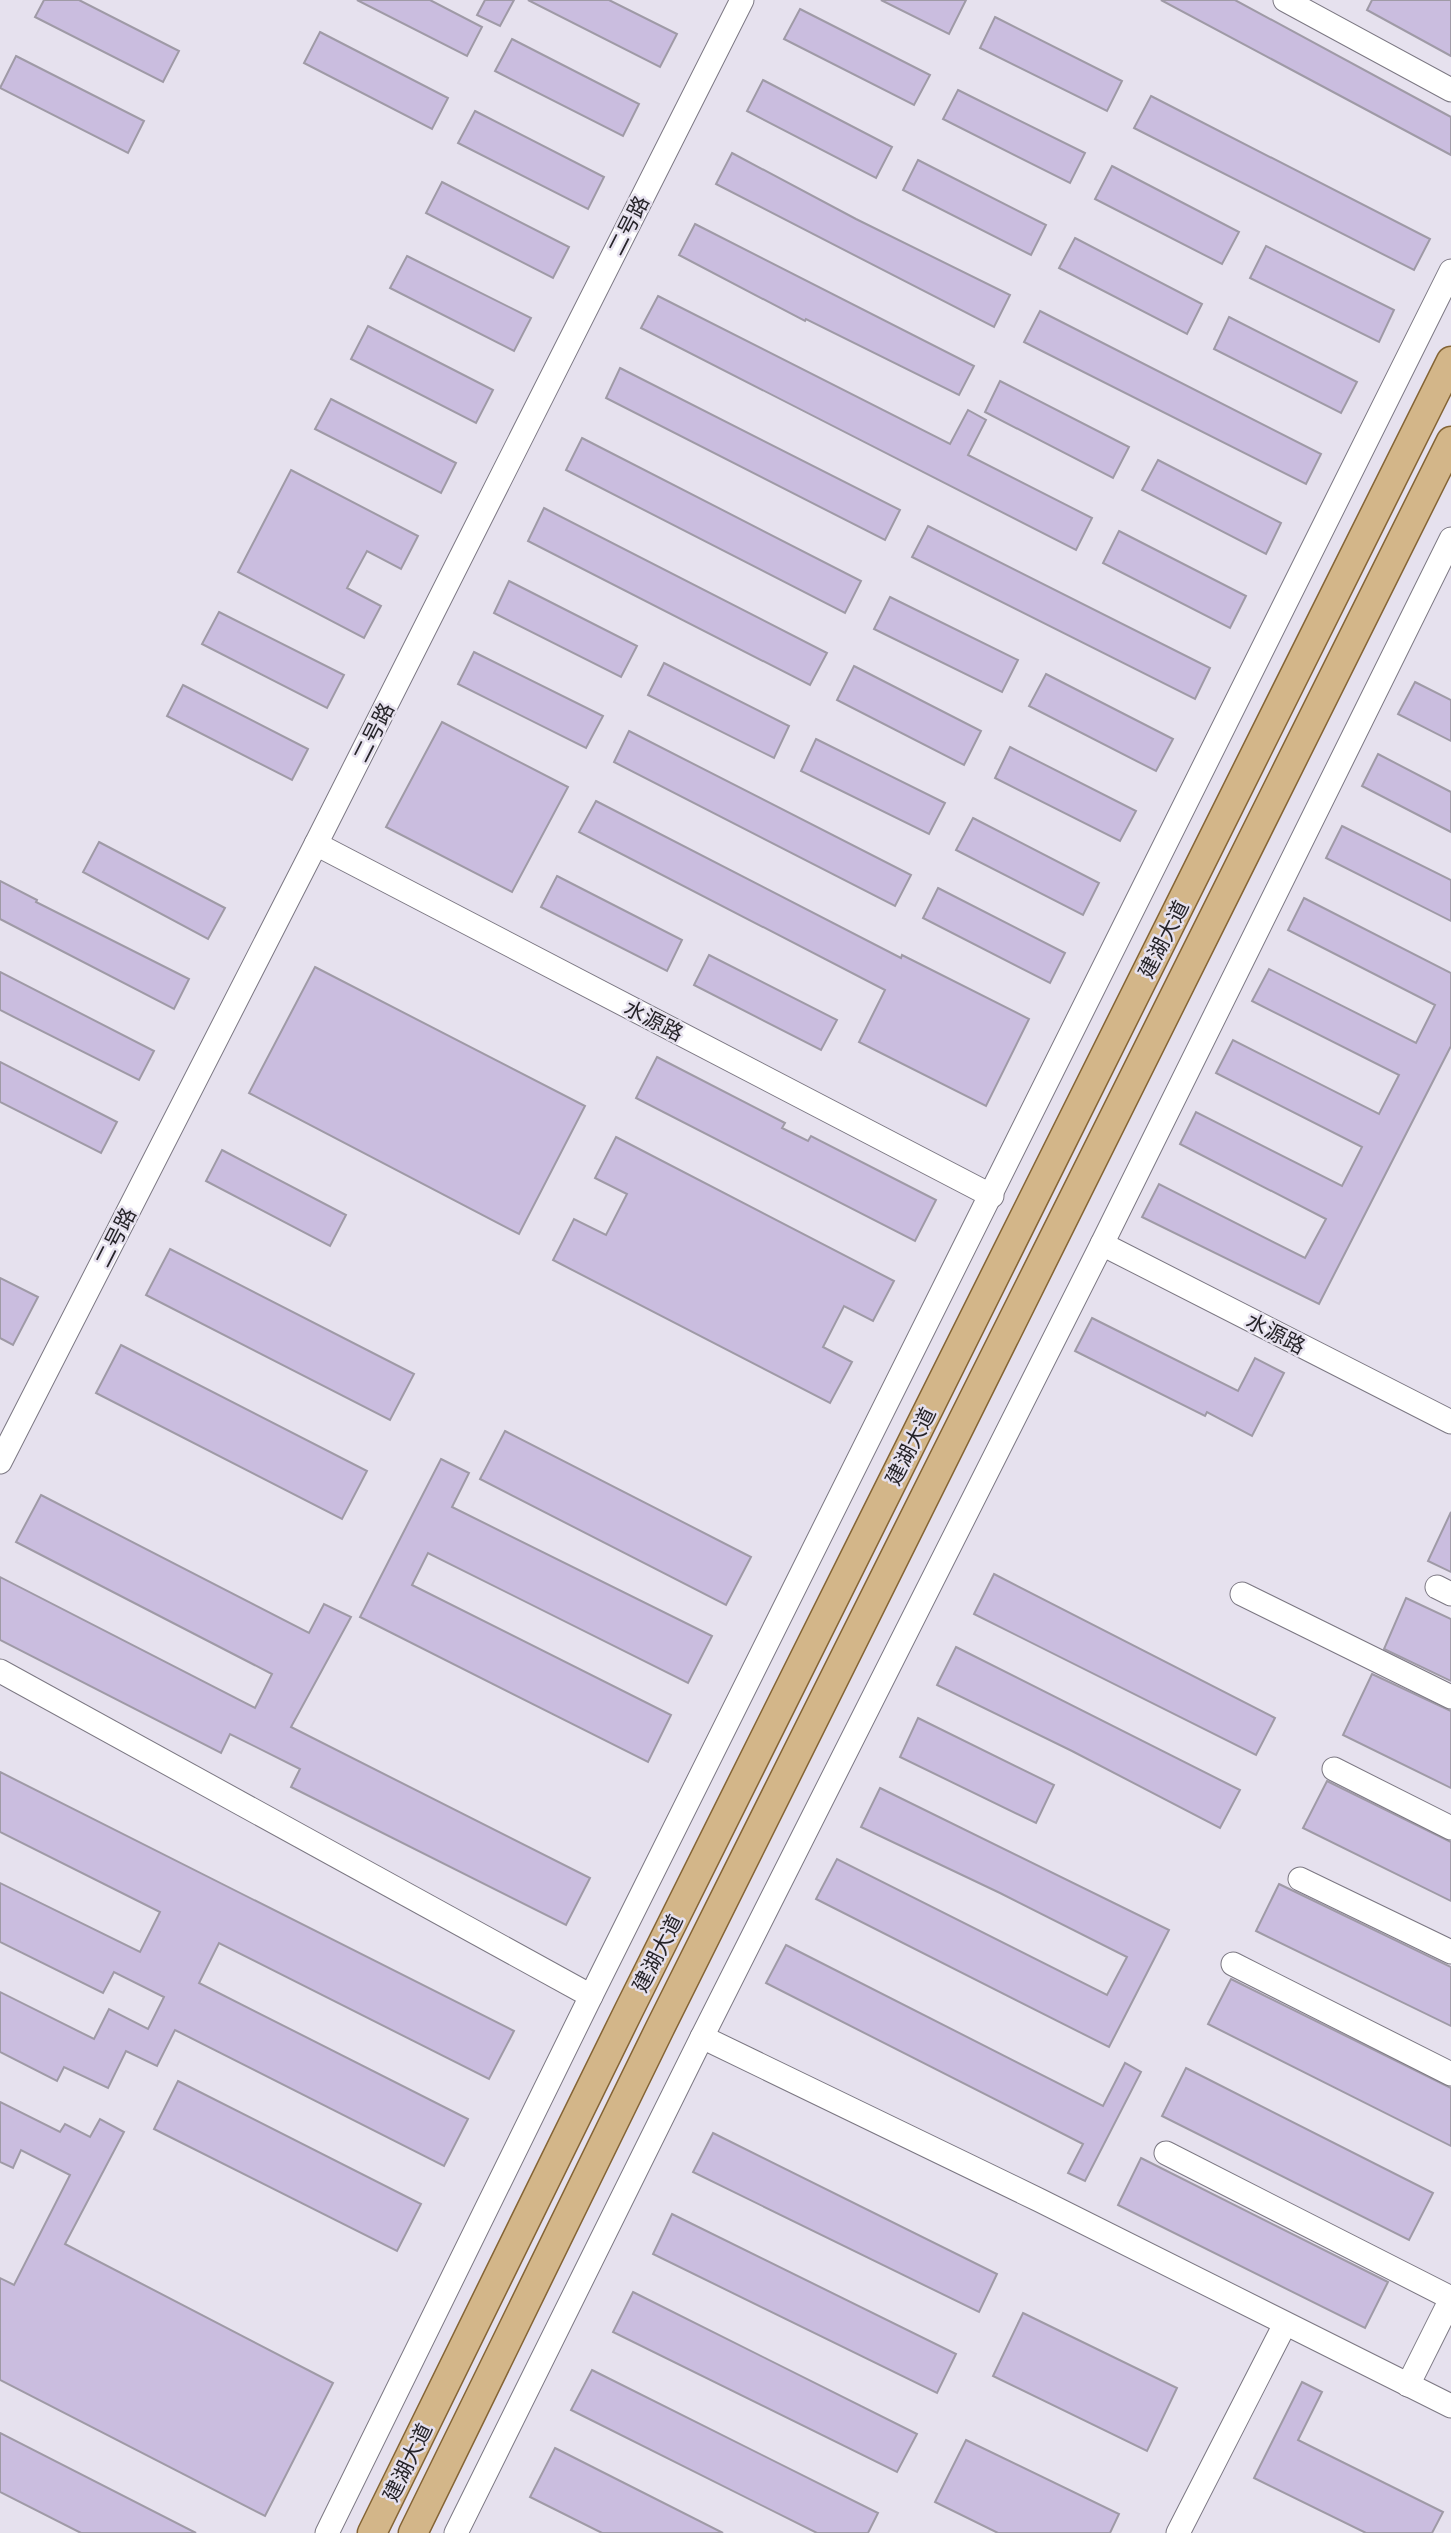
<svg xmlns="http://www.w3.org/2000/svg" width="1451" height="2533" viewBox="0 0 1451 2533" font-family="'Noto Sans','Noto Sans SC',sans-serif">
<rect width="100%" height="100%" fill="#e6e1ee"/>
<g fill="#cabddf" stroke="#9f9aa6" stroke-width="2">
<polygon points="44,0 79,0 179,51 163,82 35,17"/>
<polygon points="357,0 430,0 482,27 467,56"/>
<polygon points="485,0 514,0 500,26 477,15"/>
<polygon points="528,0 609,0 677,34 660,67"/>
<polygon points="881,0 966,0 949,34"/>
<polygon points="1161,0 1235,0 1451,117 1451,155"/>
<polygon points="1372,0 1451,0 1451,56 1367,10"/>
<polygon points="800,9 930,75 914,105 784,39"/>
<polygon points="995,17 1122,81 1107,111 980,48"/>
<polygon points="320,32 448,98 432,129 304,63"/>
<polygon points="512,39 639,104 623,136 495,71"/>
<polygon points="16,56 144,121 128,153 0,88"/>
<polygon points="763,80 892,147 876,178 747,111"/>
<polygon points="958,90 1085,153 1070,183 943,119"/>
<polygon points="1151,96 1430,239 1414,270 1134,128"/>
<polygon points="475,111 604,177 588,209 458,143"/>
<polygon points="732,153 856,219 1010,295 994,327 716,184"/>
<polygon points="918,160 1046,225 1031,255 903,190"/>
<polygon points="1112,166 1239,232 1222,264 1095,199"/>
<polygon points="442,182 569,247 553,278 426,213"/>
<polygon points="695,224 974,366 959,395 806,319 805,321 679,255"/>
<polygon points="1075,238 1202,304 1187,334 1059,268"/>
<polygon points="1266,246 1394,310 1379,342 1250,278"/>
<polygon points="407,256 531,318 514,351 390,288"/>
<polygon points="658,296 950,444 968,410 986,420 968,455 1092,518 1076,550 641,328"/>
<polygon points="1040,311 1321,454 1306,484 1024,342"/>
<polygon points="1229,317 1357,382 1341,413 1214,349"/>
<polygon points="368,326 493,390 476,423 351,359"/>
<polygon points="620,368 900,510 885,540 606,398"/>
<polygon points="1000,381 1129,447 1113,478 985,412"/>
<polygon points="331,399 456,463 441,493 315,429"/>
<polygon points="582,438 861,581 845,613 566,470"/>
<polygon points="1158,460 1281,523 1266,554 1142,490"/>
<polygon points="291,470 418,536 401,569 367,551 347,588 381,606 364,638 238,572"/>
<polygon points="544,508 827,653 810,685 528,541"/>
<polygon points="928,526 1210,668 1195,699 912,557"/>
<polygon points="1119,531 1246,596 1230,628 1103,563"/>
<polygon points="509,581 637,646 621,677 494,613"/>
<polygon points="890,597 1018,660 1002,692 874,629"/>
<polygon points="219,612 344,675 327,708 202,644"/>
<polygon points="474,652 603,716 586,748 458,684"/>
<polygon points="664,663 789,726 774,758 648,695"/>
<polygon points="854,666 981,731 964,765 837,700"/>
<polygon points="1046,674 1173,739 1156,771 1029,706"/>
<polygon points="1415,682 1451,700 1451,741 1398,714"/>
<polygon points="183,685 308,749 292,780 167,716"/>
<polygon points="442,722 568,787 512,892 386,827"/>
<polygon points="629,731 911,875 895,906 614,762"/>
<polygon points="816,739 945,803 929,834 801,771"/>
<polygon points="1010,747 1136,811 1120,841 995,778"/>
<polygon points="1378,754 1451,792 1451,832 1362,786"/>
<polygon points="596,801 901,958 902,955 1029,1019 986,1106 859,1042 885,990 579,832"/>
<polygon points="973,818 1099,883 1083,915 956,850"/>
<polygon points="1342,826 1451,880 1451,921 1326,858"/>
<polygon points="99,842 225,908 208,939 83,872"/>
<polygon points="557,876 682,940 667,971 541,907"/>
<polygon points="0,881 37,900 36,902 189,979 174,1009 0,919"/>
<polygon points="938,888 1065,953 1050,983 923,918"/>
<polygon points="1304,898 1451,973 1451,1046 1319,1304 1142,1217 1159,1184 1305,1258 1326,1219 1180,1144 1196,1112 1342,1186 1362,1147 1216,1073 1233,1040 1379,1114 1399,1075 1252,1001 1269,969 1416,1043 1435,1005 1288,930"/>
<polygon points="709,955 837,1020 821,1050 694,985"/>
<polygon points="315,967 585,1106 519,1234 249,1093"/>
<polygon points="0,972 154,1051 139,1080 0,1010"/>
<polygon points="657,1057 785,1123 782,1128 808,1141 811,1136 936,1200 915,1241 636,1098"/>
<polygon points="0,1062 117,1122 101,1153 0,1102"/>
<polygon points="616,1137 894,1281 873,1321 844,1306 823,1347 852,1362 830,1403 553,1260 574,1219 606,1235 627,1194 595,1178"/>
<polygon points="222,1150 346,1215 330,1246 206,1181"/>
<polygon points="170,1249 414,1374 390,1420 146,1295"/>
<polygon points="0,1278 38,1297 13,1345 0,1338"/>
<polygon points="1092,1318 1238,1391 1255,1358 1284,1373 1252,1436 1207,1412 1205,1416 1075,1351"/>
<polygon points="121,1345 367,1471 342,1519 96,1393"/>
<polygon points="505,1431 751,1557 726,1605 480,1479"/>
<polygon points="441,1459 469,1473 452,1507 712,1636 688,1683 428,1553 412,1585 671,1715 648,1762 360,1617"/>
<polygon points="41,1495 309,1633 324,1604 351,1617 291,1727 590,1878 566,1925 291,1787 300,1769 230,1734 221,1753 0,1640 0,1577 255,1708 272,1674 16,1542"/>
<polygon points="1451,1512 1451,1572 1428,1561"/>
<polygon points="994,1574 1275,1718 1256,1755 974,1614"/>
<polygon points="1406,1598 1451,1619 1451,1681 1384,1649"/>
<polygon points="956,1647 1240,1790 1220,1828 1072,1751 937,1685"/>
<polygon points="1372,1674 1451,1711 1451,1788 1343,1735"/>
<polygon points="918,1718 1054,1785 1036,1823 900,1757"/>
<polygon points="0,1772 514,2031 489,2079 219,1943 199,1983 468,2119 444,2166 175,2030 157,2066 126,2051 108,2088 64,2067 57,2081 0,2052 0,1992 94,2039 109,2009 148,2029 164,1997 114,1972 103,1993 0,1942 0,1883 140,1952 160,1912 0,1832"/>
<polygon points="1327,1781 1451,1842 1451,1901 1303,1828"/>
<polygon points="880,1788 1169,1930 1109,2047 816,1899 837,1859 1107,1995 1127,1957 1000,1893 861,1827"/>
<polygon points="1279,1884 1451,1967 1451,2026 1256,1931"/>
<polygon points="786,1945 1103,2106 1125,2063 1141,2072 1085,2181 1068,2173 1083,2144 766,1983"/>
<polygon points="1231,1979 1451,2088 1451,2146 1208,2024"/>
<polygon points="1186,2068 1433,2193 1409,2240 1162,2116"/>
<polygon points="178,2081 421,2204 397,2251 154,2129"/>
<polygon points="0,2102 60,2132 65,2124 90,2137 100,2119 124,2132 65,2244 333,2383 265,2516 0,2380 0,2278 14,2285 70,2175 21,2150 13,2168 0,2162"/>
<polygon points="713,2133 997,2274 979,2312 693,2172"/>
<polygon points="1141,2158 1388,2282 1365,2328 1118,2205"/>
<polygon points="672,2214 956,2354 937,2393 653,2254"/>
<polygon points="633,2292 917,2434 897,2472 613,2332"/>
<polygon points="1023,2313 1177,2388 1147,2451 993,2376"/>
<polygon points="592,2370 878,2513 868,2533 817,2533 571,2410"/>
<polygon points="1302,2382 1322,2392 1298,2440 1443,2512 1432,2533 1366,2533 1254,2478"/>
<polygon points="0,2433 196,2533 81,2533 0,2492"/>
<polygon points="966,2440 1119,2514 1110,2533 998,2533 935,2502"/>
<polygon points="555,2448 723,2533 602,2533 530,2497"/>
</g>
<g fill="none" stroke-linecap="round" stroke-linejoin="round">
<g stroke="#7c7883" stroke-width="25">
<g id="minor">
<polyline points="1285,0 1451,90"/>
<polyline points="316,844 992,1196"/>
<polyline points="1102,1244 1451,1422"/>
<polyline points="0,1462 316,844 742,0"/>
<polyline points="1437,1587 1451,1594"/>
<polyline points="1242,1594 1451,1697"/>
<polyline points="0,1671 591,1996"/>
<polyline points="1334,1769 1451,1828"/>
<polyline points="1300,1879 1451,1952"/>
<polyline points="1233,1964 1451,2074"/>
<polyline points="702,2037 1039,2200 1451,2406"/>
<polyline points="1166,2153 1451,2298"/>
<polyline points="1408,2385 1451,2299"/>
<polyline points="327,2533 591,1996 1451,271"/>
<polyline points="456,2533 702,2037 1102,1244 1451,539"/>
<polyline points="1178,2533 1285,2324"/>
</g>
</g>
<g stroke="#846435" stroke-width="31">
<g id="major">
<polyline points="372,2533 629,2010 1451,361"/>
<polyline points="413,2533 660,2028 1451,441"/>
</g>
</g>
<use href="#minor" stroke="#fff" stroke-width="23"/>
<use href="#major" stroke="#d3b689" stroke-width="28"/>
</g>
<g text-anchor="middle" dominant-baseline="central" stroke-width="5" stroke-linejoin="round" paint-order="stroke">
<g font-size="21" fill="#262429" stroke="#e6e1ee">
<text transform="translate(628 225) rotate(-63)">二号路</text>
<text transform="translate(373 732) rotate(-63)">二号路</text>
<text transform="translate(1163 939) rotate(-63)">建湖大道</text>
<text transform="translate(654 1020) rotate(27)">水源路</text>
<text transform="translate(115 1237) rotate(-63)">二号路</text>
<text transform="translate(1276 1333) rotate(27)">水源路</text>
<text transform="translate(910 1446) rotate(-63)">建湖大道</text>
<text transform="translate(657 1953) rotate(-63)">建湖大道</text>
<text transform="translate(407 2462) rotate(-64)">建湖大道</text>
</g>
</g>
</svg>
